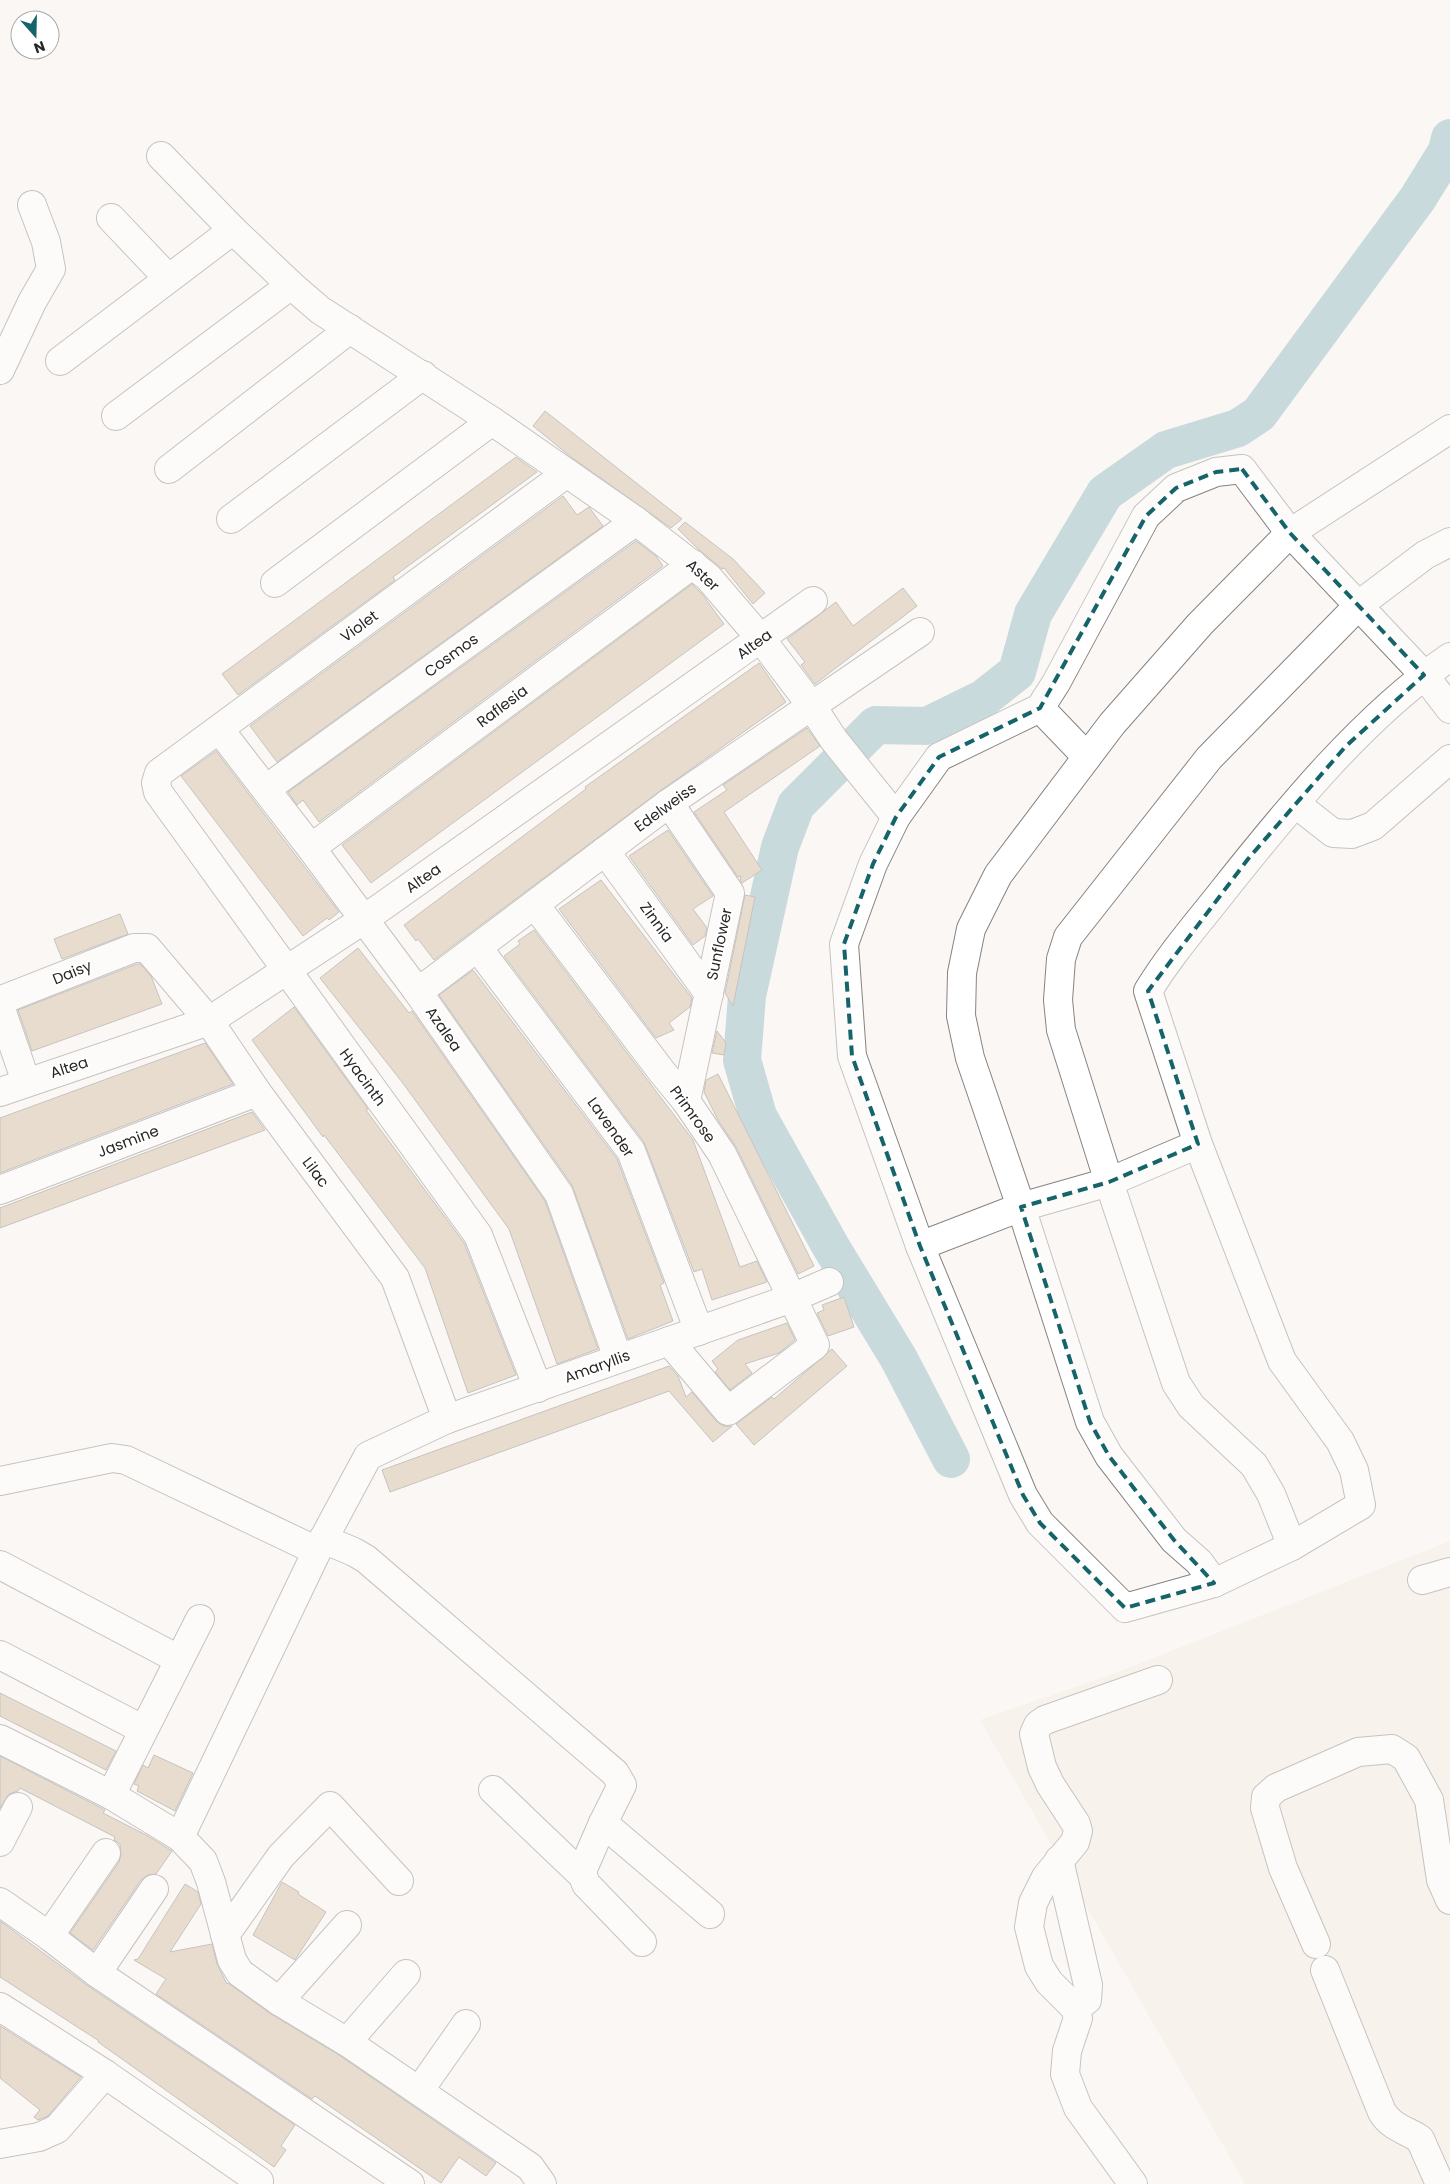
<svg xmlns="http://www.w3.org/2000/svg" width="1450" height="2184" viewBox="0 0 1450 2184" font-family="Poppins,sans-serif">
<rect width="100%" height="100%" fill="#faf7f4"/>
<polygon fill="#f6ebe3" points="1450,1541 1450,2184 1245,2184 980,1720 1110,1675"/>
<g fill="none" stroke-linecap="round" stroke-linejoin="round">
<polyline stroke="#8fb7c1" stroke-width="38" points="951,1459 899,1359 831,1247 758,1116 742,1060 747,996 780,847 796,805 876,725 927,726 984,698 1017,672 1033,614 1105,493 1166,450 1238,428 1259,414 1418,198 1447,151 1450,138"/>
</g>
<g fill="#d2bba0" stroke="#878481">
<polygon points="545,411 682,519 671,528 571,457 533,426"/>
<polygon points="516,457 537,472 393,577 395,580 238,695 222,674"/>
<polygon points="563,496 577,515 589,507 603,526 277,762 250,726"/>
<polygon points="685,522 733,559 765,593 753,604 724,568 722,569 697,548 678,529"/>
<polygon points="636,541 656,556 663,566 323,819 319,822 303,800 297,805 288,792"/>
<polygon points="692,584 702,594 724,624 371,883 342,845"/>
<polygon points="903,588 917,606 815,684 801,665 805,662 787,639 836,602 853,626"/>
<polygon points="759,663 786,702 660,791 434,960 418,939 416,941 404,925 586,789 585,787"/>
<polygon points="807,728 820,746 724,812 762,870 742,883 740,880 741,876 738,877 694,812 727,790 723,785"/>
<polygon points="216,751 339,912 329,920 327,918 303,936 181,776"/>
<polygon points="668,830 713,896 693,909 707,928 705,936 693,945 629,856"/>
<polygon points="601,880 692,998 690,1007 669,1023 674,1030 656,1038 559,909"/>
<polygon points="745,895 755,897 733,1006 725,993"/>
<polygon points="120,914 128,934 62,959 54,939"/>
<polygon points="534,930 693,1140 740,1267 757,1261 767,1282 712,1300 702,1269 694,1272 644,1142 504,956 520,944 518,941"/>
<polygon points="358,948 409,1013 412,1011 545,1201 598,1349 557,1364 509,1229 402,1082 320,978"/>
<polygon points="137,964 140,964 151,976 162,1004 32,1051 18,1010"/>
<polygon points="473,970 617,1159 664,1283 660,1285 673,1321 628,1339 572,1185 439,995"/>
<polygon points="294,1007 368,1109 366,1110 464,1243 516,1375 468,1393 425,1268 324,1135 323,1137 252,1040"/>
<polygon points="717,1031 726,1043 724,1055 712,1053"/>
<polygon points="205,1043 233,1084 0,1173 0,1118"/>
<polygon points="718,1074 814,1266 798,1274 736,1147 718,1120 704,1092 706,1080"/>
<polygon points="252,1112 265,1130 0,1228 0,1208"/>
<polygon points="844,1297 854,1327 828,1336 817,1313 824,1310 822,1305"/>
<polygon points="787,1323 795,1340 779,1353 745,1364 752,1373 730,1390 715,1372 718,1369 712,1361 738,1340"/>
<polygon points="832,1349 847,1366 754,1445 736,1424 772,1397 774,1399"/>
<polygon points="669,1366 678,1376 686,1397 692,1392 716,1421 723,1426 732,1426 713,1442 669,1391 390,1492 382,1470"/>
<polygon points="0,1693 116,1751 106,1770 0,1716"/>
<polygon points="154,1755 193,1773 175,1811 137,1791 139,1786 134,1784 143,1765 148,1768"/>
<polygon points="0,1756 103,1809 105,1810 103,1813 148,1836 172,1851 156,1874 148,1875 141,1880 93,1950 70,1933 119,1862 121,1855 120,1844 114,1840 115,1837 20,1788 18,1791 9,1794 0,1808"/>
<polygon points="282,1882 299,1892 298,1894 326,1912 295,1960 253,1935"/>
<polygon points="185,1884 198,1892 201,1904 170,1952 212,1944 217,1964 227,1984 228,1983 271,2014 339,2055 496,2163 486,2176 459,2157 441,2183 315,2096 312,2099 156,1994 166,1979 134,1960 138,1959"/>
<polygon points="0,1921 88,1986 295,2125 281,2146 286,2150 274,2167 98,2042 99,2041 0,1977"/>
<polygon points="0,2026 81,2077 48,2116 38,2120 34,2117 40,2110 0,2078"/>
</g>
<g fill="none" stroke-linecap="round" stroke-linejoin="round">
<g stroke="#878381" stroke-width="30">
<g id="minor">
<polyline points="161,156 233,230"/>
<polyline points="111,218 168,278"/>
<polyline points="60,361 233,230 291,285 320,310 492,421 636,521 708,577 761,639 811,705 834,740 896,817"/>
<polyline points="0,370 32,302 51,269 46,242 32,205"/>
<polyline points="116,416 291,285"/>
<polyline points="169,469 350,329"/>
<polyline points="231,519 423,375"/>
<polyline points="275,583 492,421"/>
<path d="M1450,657C1364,716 1288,809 1223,891C1197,924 1169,956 1148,991L1198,1144L1282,1361L1340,1441L1354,1470L1361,1505L1292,1546L1214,1583L1125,1608L1040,1523L1023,1495L920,1246L852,1056L844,944L873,864L896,817L939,757L1040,708L1056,683L1146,516L1176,488L1216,472L1242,469L1290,533L1424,675L1450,709"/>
<polyline points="1040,708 1087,757"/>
<polyline points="219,729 311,848 418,992 559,1194 618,1358"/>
<polyline points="266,789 636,521"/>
<polyline points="669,803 730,893 686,1101"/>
<polyline points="1296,804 1333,833 1352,834 1373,826 1450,759"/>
<polyline points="311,848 693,564"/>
<polyline points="605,851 709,994"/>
<polyline points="535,905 662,1072 686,1101 722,1154 815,1345 728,1411 669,1341"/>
<polyline points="478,948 631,1151 699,1331"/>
<polyline points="418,992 669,803 920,632"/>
<polyline points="0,1005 4,999 134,948 147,948 209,1021 257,1092 395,1278 447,1419"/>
<polyline points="0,1006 26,1082"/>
<polyline points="0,1092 209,1021 363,920 813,601"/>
<polyline points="0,1190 257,1092"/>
<polyline points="920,1246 1021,1207 1109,1182 1198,1144"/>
<polyline points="538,1388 478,1235 158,792 156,783 159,773 567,473"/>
<polyline points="0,1481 112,1458 126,1460 317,1551"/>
<polyline points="323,1539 354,1552 366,1559 615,1773 622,1785 603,1823 583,1869 583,1876 586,1884 642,1942"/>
<polyline points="1292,1546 1271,1494 1254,1465 1191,1406 1176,1383 1109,1182 1061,1030 1058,1000 1061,959 1068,937 1209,758 1360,604 1425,555 1450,542"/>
<polyline points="0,1565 178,1659"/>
<polyline points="1422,1580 1450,1572"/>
<polyline points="1214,1583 1199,1562 1174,1540 1109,1456 1090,1422 1021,1207 970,1058 961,1016 962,973 971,929 998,875 1112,724 1200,624 1290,533 1450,429"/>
<polyline points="0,1655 142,1729"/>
<polyline points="0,1739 111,1795 180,1837 203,1861 211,1882 232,1960 240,1973 279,2001 347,2042 530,2167 542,2184"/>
<polyline points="493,1790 583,1876"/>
<polyline points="111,1795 200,1619"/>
<polyline points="603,1823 710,1914"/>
<polyline points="180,1837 317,1551 368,1456 447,1419 792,1298 829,1282"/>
<polyline points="0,1842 18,1807"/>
<polyline points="1059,1860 1088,1985 1087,2000 1075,2008"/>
<polyline points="0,1902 49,1936 97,1973 410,2184"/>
<polyline points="225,1935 281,1856 330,1806 399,1881"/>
<polyline points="49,1936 106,1853"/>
<polyline points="1316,1944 1283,1868 1265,1808 1266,1797 1276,1788 1358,1752 1392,1749 1406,1758 1429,1800 1441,1880 1450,1900"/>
<path d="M1325,1970L1382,2112C1391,2127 1406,2130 1420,2139L1440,2184"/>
<polyline points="97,1973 154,1889"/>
<polyline points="279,2001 347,1925"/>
<polyline points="0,2007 105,2074 259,2181"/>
<polyline points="347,2042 406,1974"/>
<polyline points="419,2091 466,2024"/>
<polyline points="0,2144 39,2137 57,2129 105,2074"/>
<polyline points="1133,2184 1078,2108 1065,2074 1067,2051 1078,2018 1075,2008 1049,1982 1039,1966 1029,1927 1033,1903 1046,1877 1075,1842 1078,1831 1076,1824 1050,1784 1042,1767 1034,1734 1038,1725 1045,1720 1158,1680"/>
</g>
</g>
<use href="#minor" stroke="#fff" stroke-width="28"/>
</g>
<path d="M0 0H1450V2184H0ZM1242,469L1290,533L1424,675L1346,746L1248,859L1148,991L1198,1144L1109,1182L1021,1207L1090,1422L1109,1456L1174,1540L1214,1583L1125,1608L1040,1523L1023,1495L920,1246L852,1056L844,944L873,864L896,817L939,757L1040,708L1146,516L1176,488L1216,472Z" fill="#faf7f4" fill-opacity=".55" fill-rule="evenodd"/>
<path fill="none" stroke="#15646a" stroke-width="4" stroke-dasharray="10 6" stroke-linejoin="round" d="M1242,469L1290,533L1424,675L1346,746L1248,859L1148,991L1198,1144L1109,1182L1021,1207L1090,1422L1109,1456L1174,1540L1214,1583L1125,1608L1040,1523L1023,1495L920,1246L852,1056L844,944L873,864L896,817L939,757L1040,708L1146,516L1176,488L1216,472Z"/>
<g text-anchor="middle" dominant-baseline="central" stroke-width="4" stroke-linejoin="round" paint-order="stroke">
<g font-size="15" fill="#282726" stroke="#fff">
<text transform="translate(703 575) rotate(43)">Aster</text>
<text transform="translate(359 626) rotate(-36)">Violet</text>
<text transform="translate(754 644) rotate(-36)">Altea</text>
<text transform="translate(451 655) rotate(-36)">Cosmos</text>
<text transform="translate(502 706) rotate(-37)">Raflesia</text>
<text transform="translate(665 807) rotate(-36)">Edelweiss</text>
<text transform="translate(423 878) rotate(-35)">Altea</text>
<text transform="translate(657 922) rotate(54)">Zinnia</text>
<text transform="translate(719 944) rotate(-78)">Sunflower</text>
<text transform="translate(72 972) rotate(-22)">Daisy</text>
<text transform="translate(444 1029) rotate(55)">Azalea</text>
<text transform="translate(69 1067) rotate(-18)">Altea</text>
<text transform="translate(363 1077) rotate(54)">Hyacinth</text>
<text transform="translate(693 1114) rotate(54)">Primrose</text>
<text transform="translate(611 1127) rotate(55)">Lavender</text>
<text transform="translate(128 1141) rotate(-21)">Jasmine</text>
<text transform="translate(316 1172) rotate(53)">Lilac</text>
<text transform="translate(597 1366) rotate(-20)">Amaryllis</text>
</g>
</g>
<g transform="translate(35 35) rotate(160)"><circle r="24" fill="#ffffff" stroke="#a9a9a8"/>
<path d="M0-4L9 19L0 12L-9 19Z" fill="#15646a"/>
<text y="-8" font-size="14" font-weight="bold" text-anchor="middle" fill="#282726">N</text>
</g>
</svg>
